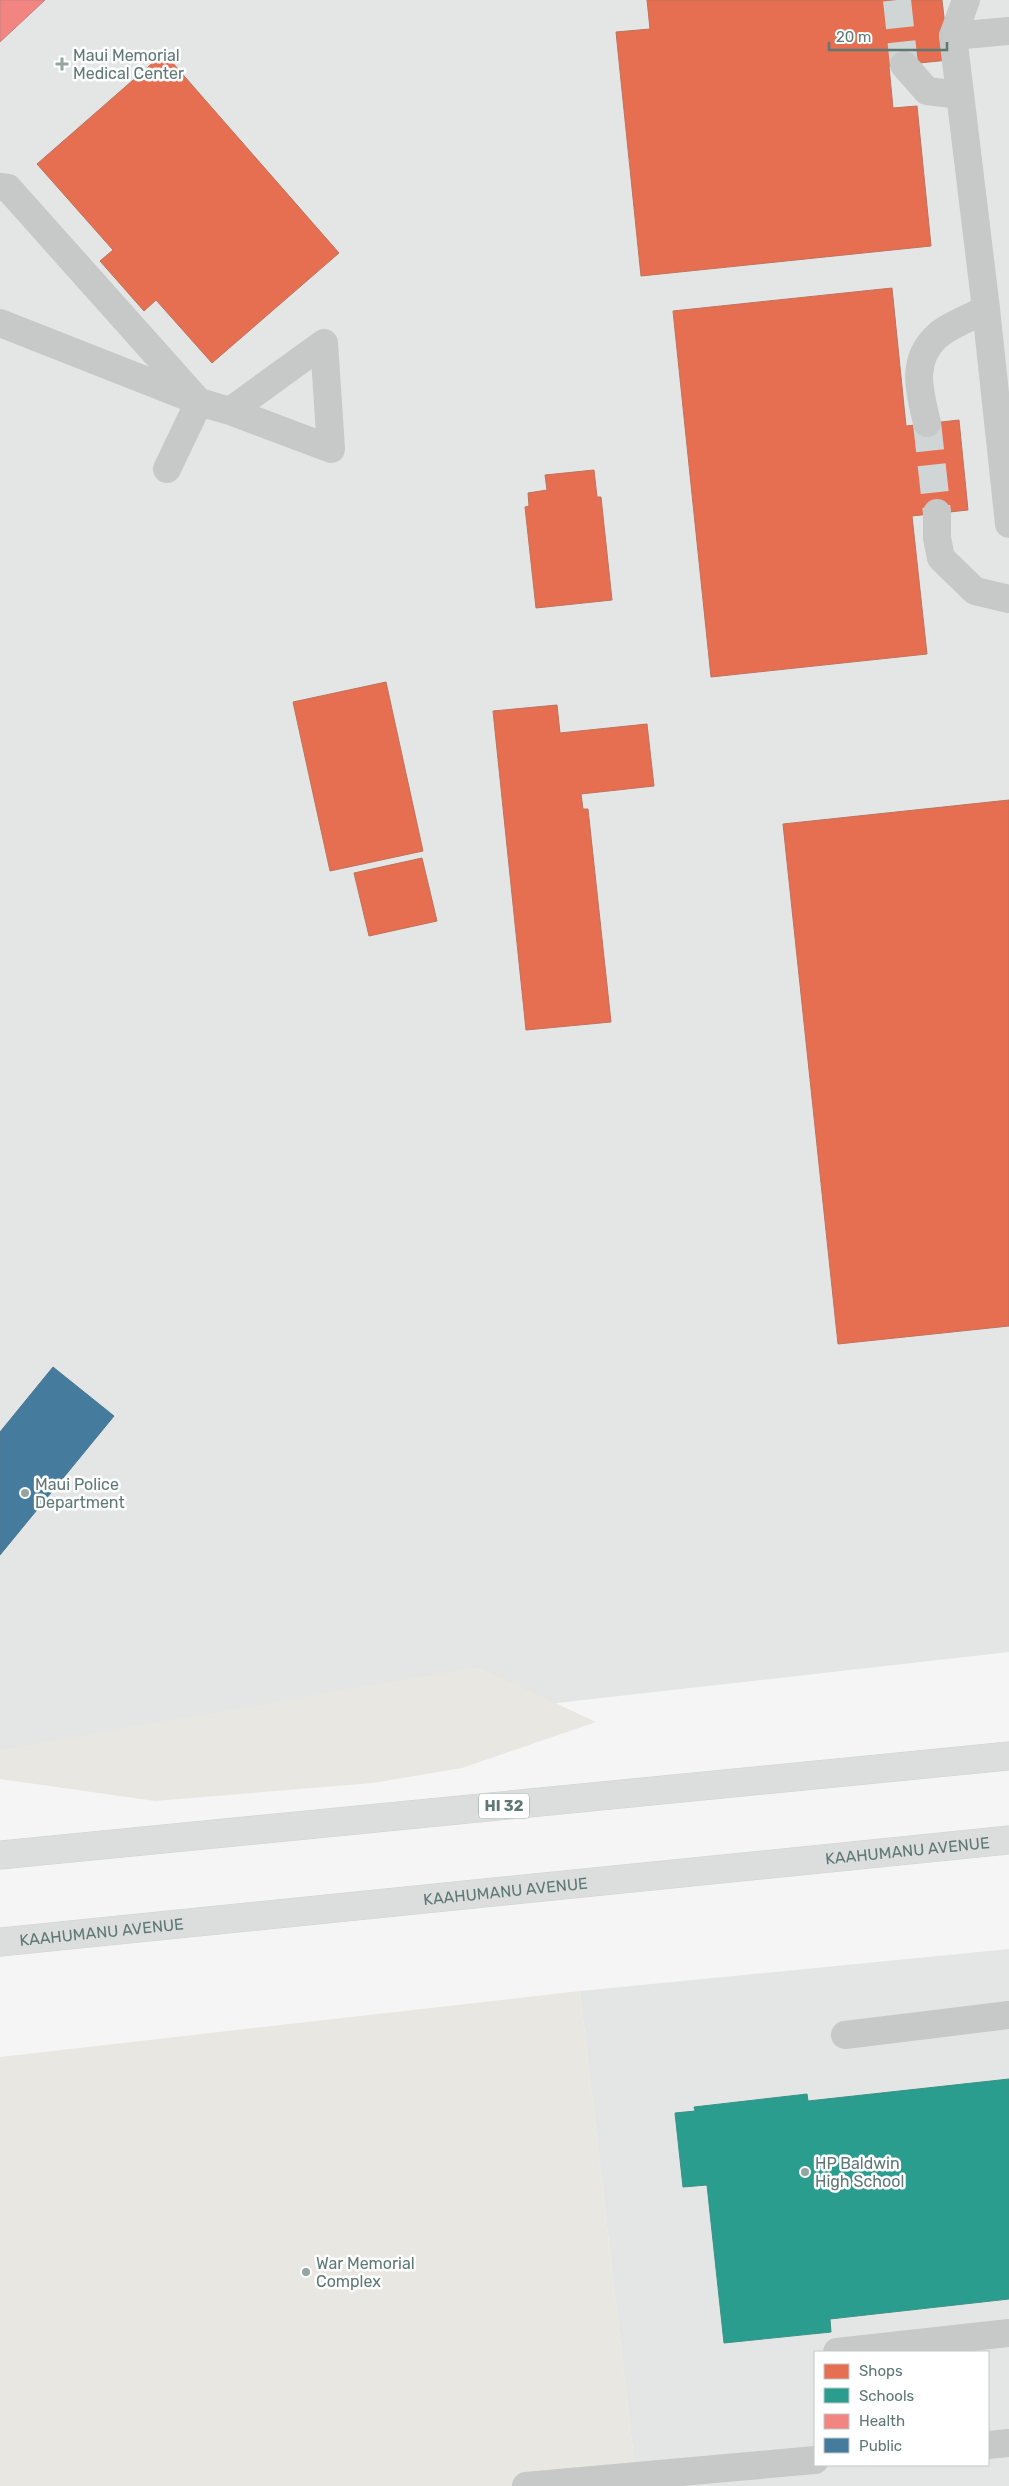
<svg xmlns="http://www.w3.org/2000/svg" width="1009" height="2486" viewBox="0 0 1009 2486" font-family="Rubik,sans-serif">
<rect width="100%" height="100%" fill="#f6f5f5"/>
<g fill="#e4e6e5" fill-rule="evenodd">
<polygon points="0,0 1009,0 1009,1652 0,1766"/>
<path d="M1009,1949V2486H637L580,1991ZM815,2352H988V2465H815Z"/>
</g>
<g fill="#e8e7e2">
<polygon points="478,1667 596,1722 462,1768 373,1783 155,1801 0,1779 0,1750"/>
<polygon points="580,1991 637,2486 0,2486 0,2057"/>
</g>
<g fill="#e76f51" stroke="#be725c">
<polygon points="647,0 942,0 949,60 889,66 893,108 917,106 931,246 641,276 616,32 650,29"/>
<polygon points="164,53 339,253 212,363 156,300 144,311 100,261 113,250 37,164"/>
<polygon points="892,288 906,426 959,420 968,510 912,516 927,654 711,677 673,311"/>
<polygon points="594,470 597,497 601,497 612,600 536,608 525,507 529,506 528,493 547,490 545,475"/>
<polygon points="386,682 423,851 330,871 293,702"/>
<polygon points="557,705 560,733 647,724 654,786 581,794 583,809 588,809 611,1022 526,1030 493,711"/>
<polygon points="1009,800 1009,1326 838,1344 783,824"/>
<polygon points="422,858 437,921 369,936 354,873"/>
</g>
<polygon fill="#2a9d8f" stroke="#3a9287" points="1009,2079 1009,2299 830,2319 831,2332 724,2343 707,2185 683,2187 675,2113 695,2111 694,2107 807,2094 808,2101"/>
<polygon fill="#f28482" stroke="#c6807e" points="0,0 45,0 0,42"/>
<polygon fill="#457b9d" stroke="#4c7a91" points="53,1367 114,1416 0,1555 0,1432"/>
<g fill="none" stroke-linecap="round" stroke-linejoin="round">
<g stroke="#d0d6d5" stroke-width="28" stroke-dasharray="28 14" stroke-linecap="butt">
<polyline points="897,0 904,65"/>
<polyline points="927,423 937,513"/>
</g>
<g stroke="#d1d2d2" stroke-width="29">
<g id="major">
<polyline points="0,1855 1009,1756"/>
<path id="s1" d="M0,1942L1009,1840"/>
</g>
</g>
<g stroke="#c6c9c8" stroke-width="28">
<polyline points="1009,31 953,36 986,309 1009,524"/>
<polyline points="953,36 966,0"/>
<polyline points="904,65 927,91 960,95"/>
<polyline points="0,187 8,188 199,402"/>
<polyline points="0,323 193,399"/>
<path d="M927,423C920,393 910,362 936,337C947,326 972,317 986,309"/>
<polyline points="167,469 199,402 230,411 331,449 324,343 230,411"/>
<polyline points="937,513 937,538 941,558 975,591 1009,599"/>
<polyline points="845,2035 1009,2015"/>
<polyline points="837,2352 1009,2333"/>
<polyline points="988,2445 1009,2443"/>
<polyline points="526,2486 815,2460"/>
</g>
<use href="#major" stroke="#dcdedd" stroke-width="28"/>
</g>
<g fill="#93a4a1" stroke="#fff" stroke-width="2">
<path d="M59.5 56.5h5v5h5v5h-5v5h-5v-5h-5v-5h5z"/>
<circle cx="25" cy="1493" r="5"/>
<circle cx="805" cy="2172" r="5"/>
<circle cx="306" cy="2272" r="5"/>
</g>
<g text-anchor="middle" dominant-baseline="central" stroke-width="5" stroke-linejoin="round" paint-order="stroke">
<rect fill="#fff" stroke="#8ea09e" stroke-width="1" x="479" y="1793.5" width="50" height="25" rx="4"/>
<g font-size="15" font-weight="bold" fill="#5e7874">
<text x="504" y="1806">HI 32</text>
</g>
<g font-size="16" fill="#5e7874" stroke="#fff" text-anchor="start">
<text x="73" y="55">Maui Memorial<tspan x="73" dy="18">Medical Center</tspan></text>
<text x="35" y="1484">Maui Police<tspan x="35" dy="18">Department</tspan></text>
<text x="815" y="2163">HP Baldwin<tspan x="815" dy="18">High School</tspan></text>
<text x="316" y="2263">War Memorial<tspan x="316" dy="18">Complex</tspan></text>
</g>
<g font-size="16" fill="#5e7874" stroke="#fff">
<text stroke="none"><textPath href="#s1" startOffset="912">KAAHUMANU AVENUE</textPath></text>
<text stroke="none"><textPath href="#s1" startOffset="508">KAAHUMANU AVENUE</textPath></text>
<text stroke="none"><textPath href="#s1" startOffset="102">KAAHUMANU AVENUE</textPath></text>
</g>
</g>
<rect x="814" y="2351" width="175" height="115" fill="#ffffff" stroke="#bfc9c7"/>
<rect x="824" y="2364" width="25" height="15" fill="#e76f51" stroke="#bfc9c7"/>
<text x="859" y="2376" font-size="15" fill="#5e7874">Shops</text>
<rect x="824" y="2388" width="25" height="15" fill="#2a9d8f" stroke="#bfc9c7"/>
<text x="859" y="2401" font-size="15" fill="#5e7874">Schools</text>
<rect x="824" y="2414" width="25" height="15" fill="#f28482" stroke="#bfc9c7"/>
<text x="859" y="2426" font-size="15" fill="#5e7874">Health</text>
<rect x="824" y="2438" width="25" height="15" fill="#457b9d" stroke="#bfc9c7"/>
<text x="859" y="2451" font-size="15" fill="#5e7874">Public</text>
<path d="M829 42v8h118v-8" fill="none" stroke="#5e7874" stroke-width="2.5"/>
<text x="836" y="42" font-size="15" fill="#5e7874" stroke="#ffffff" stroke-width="4" paint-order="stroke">20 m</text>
</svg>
